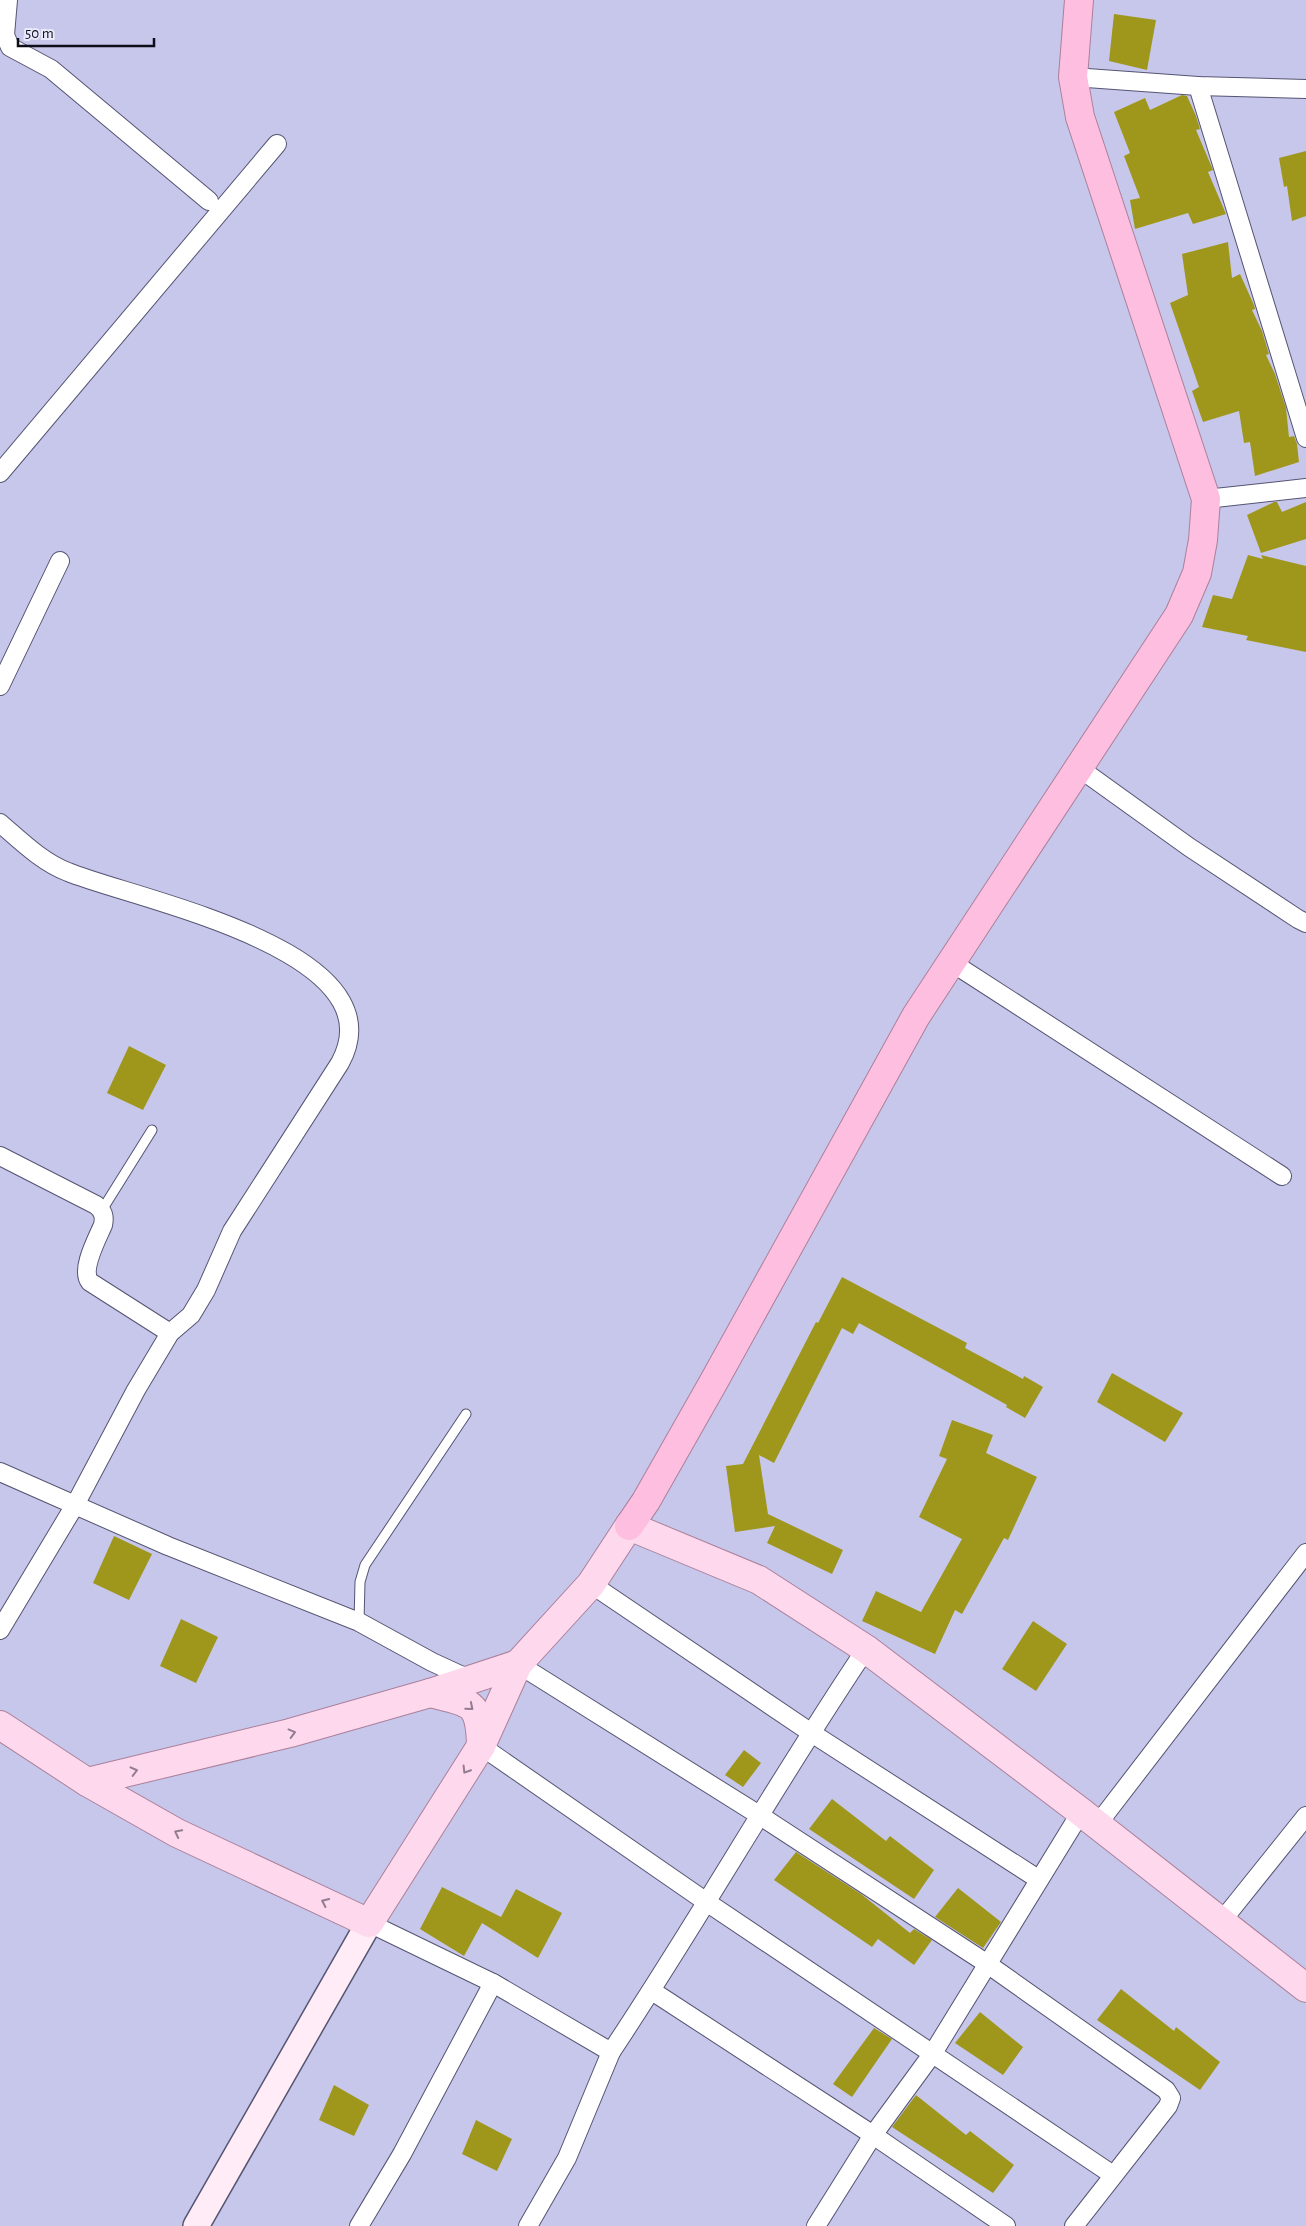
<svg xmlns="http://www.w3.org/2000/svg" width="1306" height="2226" viewBox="0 0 1306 2226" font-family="'Alegreya Sans',sans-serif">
<rect width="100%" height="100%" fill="#c7c7eb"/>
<g fill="#9f971c">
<polygon points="1114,14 1156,20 1147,70 1109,61"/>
<polygon points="1182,95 1187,96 1196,116 1200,129 1196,130 1213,170 1208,172 1226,214 1193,224 1188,213 1135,229 1130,200 1140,198 1124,156 1130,153 1114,112 1145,98 1150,110"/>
<polygon points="1306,151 1306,216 1292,221 1287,186 1284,187 1279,158"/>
<polygon points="1228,242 1232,278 1240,274 1254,305 1255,309 1252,310 1262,331 1269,354 1266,355 1275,374 1286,408 1289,437 1294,436 1297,444 1299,462 1255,476 1250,442 1244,443 1239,411 1203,422 1192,391 1199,387 1170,303 1188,295 1182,254"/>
<polygon points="1274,502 1277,502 1282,512 1306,502 1306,539 1261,553 1247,515"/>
<polygon points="1248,555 1263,559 1261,555 1306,566 1306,652 1246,640 1248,636 1202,627 1213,595 1232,599"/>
<polygon points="129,1046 166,1065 143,1110 107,1093"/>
<polygon points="842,1277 967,1343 965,1348 1023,1379 1024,1376 1043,1387 1025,1418 1006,1407 1007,1405 859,1323 853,1334 842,1328 774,1463 759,1455 768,1514 843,1550 832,1574 767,1543 775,1526 735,1532 726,1466 743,1464 816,1322 818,1323"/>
<polygon points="1112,1373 1183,1413 1165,1442 1097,1402"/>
<polygon points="952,1420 993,1435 986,1453 1037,1477 1008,1540 1004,1538 962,1614 955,1610 935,1654 862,1621 876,1591 921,1612 962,1539 919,1517 947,1459 939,1456"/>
<polygon points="114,1536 152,1554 129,1600 93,1583"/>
<polygon points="181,1619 218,1637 196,1683 160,1666"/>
<polygon points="1033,1621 1067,1644 1036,1691 1002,1669"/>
<polygon points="744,1750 761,1763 743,1787 725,1775"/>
<polygon points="832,1799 886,1841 890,1836 934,1870 914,1899 809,1829"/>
<polygon points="796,1852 861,1894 910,1933 914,1929 932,1940 914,1965 878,1939 872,1947 774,1880"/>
<polygon points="442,1887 501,1917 516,1889 562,1913 538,1958 482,1923 464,1956 420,1929"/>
<polygon points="958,1888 1001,1922 983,1948 935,1917"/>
<polygon points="1121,1989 1174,2031 1176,2027 1220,2062 1200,2090 1097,2020"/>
<polygon points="980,2012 1023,2047 1003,2075 955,2043"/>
<polygon points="874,2028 892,2039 852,2097 833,2084"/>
<polygon points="334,2085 369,2105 354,2136 319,2120"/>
<polygon points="916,2095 966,2135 970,2131 1014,2165 993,2193 892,2127"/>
<polygon points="476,2120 512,2139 497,2171 462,2154"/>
</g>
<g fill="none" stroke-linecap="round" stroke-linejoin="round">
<g stroke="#555473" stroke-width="11">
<g id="lane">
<polyline points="102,1210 152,1130"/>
<polyline points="359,1622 360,1582 365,1565 466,1414"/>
</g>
</g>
<g stroke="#555473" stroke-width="20">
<g id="street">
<polyline points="8,0 5,35 10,47 51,69 209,201"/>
<polyline points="1073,77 1198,86 1306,89"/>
<polyline points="1198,86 1306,438"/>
<polyline points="0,473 277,144"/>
<polyline points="1206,499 1306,488"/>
<polyline points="0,686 60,561"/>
<polyline points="1079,768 1189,847 1298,919 1306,923"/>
<path d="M0,823C21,841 42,862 68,872C133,899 402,950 340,1063L232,1231L206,1290L191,1315L170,1333L136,1390L75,1505L0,1630"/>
<polyline points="951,962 1282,1176"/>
<path d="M0,1156L96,1205C103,1211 105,1216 103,1225C97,1239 80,1270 90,1282L170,1333"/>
<polyline points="0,1472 168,1546 359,1622 432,1662 469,1679"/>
<polyline points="591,1584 810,1732 1038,1879"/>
<polyline points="518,1664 759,1815 986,1963 1166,2090 1171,2098 1168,2106 1074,2226"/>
<polyline points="481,1746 705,1901 1113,2175"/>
<polyline points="1097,1825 1306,1553"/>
<polyline points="1221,1922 1306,1816"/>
<path d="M369,1923L493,1983L611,2052C699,1920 777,1781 866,1649"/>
<polyline points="652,1991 873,2135 1006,2226"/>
<polyline points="359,2226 402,2154 493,1983"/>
<polyline points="528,2226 567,2158 611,2052"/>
<polyline points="816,2226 873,2135 933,2053 1081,1812"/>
</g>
</g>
<g stroke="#555473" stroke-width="28">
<polyline id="secondary" points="196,2226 369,1923"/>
</g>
<g stroke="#aa809b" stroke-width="30">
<g id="primary">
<path d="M430,1693C470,1703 480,1700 481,1746"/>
<polyline points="0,1725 87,1782 177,1833 369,1923 481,1746 518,1664 591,1584 629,1526 759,1580 866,1649 1081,1812 1306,1988"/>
<polyline points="87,1782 290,1733 430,1693 518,1664"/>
</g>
</g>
<g stroke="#aa809b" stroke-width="30">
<polyline id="highway" points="629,1526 646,1501 713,1383 916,1016 1179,615 1197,573 1203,540 1206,499 1080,117 1073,77 1079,0"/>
</g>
<use href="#lane" stroke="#fff" stroke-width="9"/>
<use href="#street" stroke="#fff" stroke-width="18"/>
<use href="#secondary" stroke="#ffecf6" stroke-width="25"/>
<use href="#primary" stroke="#fed8ec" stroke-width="28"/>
<use href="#highway" stroke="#febee0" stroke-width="28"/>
</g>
<defs><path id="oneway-chevron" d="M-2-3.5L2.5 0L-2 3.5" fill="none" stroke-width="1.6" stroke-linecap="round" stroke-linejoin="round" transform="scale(1.25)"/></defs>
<g stroke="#927d8e">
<use href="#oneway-chevron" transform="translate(470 1707) rotate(40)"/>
<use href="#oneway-chevron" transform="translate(292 1733) rotate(-15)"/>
<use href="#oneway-chevron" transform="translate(466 1770) rotate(122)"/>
<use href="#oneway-chevron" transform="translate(134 1771) rotate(-14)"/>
<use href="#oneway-chevron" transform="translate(178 1833) rotate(-153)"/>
<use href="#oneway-chevron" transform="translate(325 1902) rotate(-155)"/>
</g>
<path d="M18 38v8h136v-8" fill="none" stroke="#0e0e1a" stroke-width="2.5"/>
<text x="25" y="38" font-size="15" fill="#0e0e1a" stroke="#e9e9fc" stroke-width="4" paint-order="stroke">50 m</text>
</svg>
